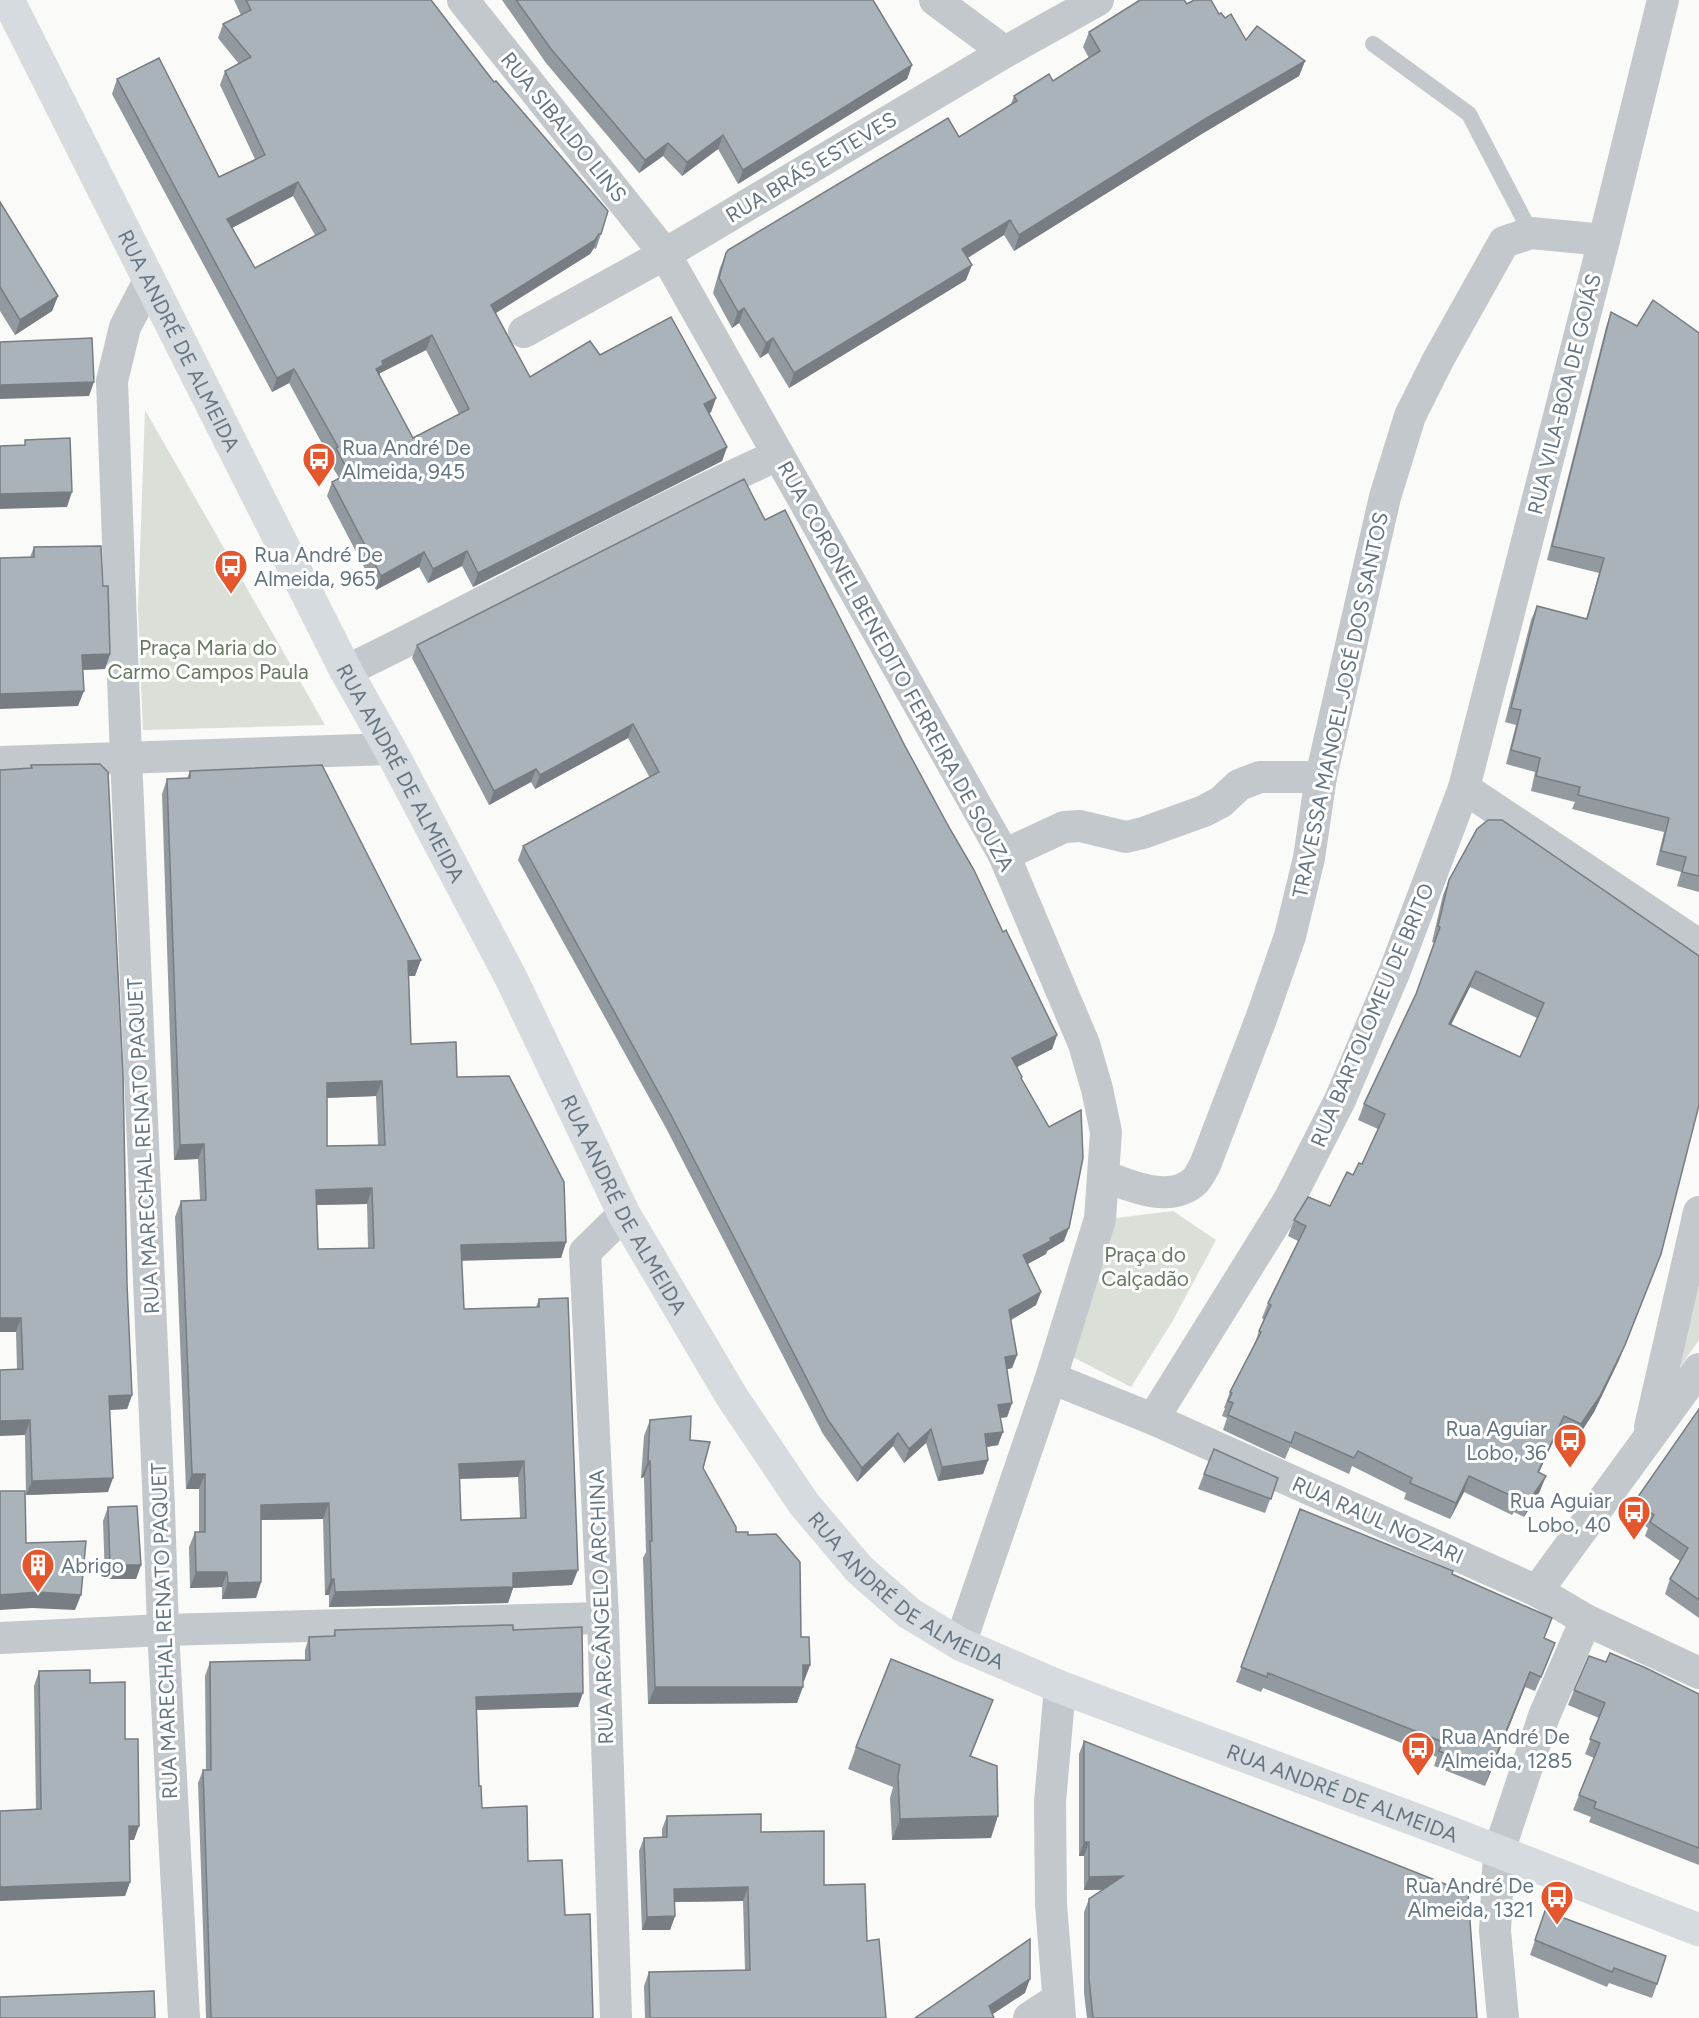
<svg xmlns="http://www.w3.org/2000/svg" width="1699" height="2018" viewBox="0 0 1699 2018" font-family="Figtree,sans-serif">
<rect width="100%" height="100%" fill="#fafaf8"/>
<g fill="#dadfd7">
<polygon points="145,410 325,725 143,730 138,608"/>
<polygon points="1173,1211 1216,1240 1172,1322 1131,1387 1065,1353 1108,1219"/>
<polygon points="1699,1258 1699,1340 1672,1378"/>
</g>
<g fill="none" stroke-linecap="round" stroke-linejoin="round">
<polyline stroke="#c3c8cc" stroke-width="16" points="1373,44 1469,114 1531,233"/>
<g stroke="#c3c8cc" stroke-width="32">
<polyline points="463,0 665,254 1004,855 1084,1044 1097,1089 1106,1132 1100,1219 1051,1378 960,1644"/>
<polyline points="935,0 1005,52"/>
<polyline points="149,281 125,327 112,381 126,757 159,1508 163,1630 184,2018"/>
<polyline points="524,332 665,254 1005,52 1098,0"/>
<path d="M346,671C491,601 631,521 778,455"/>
<polyline points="0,762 390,749"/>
<polyline points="1464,788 1699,945"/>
<polyline points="1004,855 1064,827 1080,826 1126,837 1143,833 1204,811 1221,802 1239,785 1260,777 1321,777"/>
<path d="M1104,1176C1130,1186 1171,1204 1195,1181C1199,1177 1202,1170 1205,1165L1261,1019L1290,936L1309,858L1321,777L1385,497L1410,416L1438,360L1504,242L1531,233L1604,240"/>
<polyline points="1051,1378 1153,1419 1537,1591 1586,1620 1699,1673"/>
<polyline points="1153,1419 1289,1200 1340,1100 1394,973 1464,788 1604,240 1663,0"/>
<polyline points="1650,1427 1699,1212"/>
<polyline points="1537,1591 1699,1369"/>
<polyline points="0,1638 163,1630 603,1618"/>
<polyline points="1060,1687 1050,1802 1051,1904 1060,2018"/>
<polyline points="616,2018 603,1618 585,1252 624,1214"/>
<polyline points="1029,2018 1058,1999"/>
<polyline points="1503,2018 1495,1931 1499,1851 1544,1716 1586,1620"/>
</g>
<path stroke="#d6dbdf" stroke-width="33" id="s1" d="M8,0L346,671L390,749L511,978L624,1214L732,1397L804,1504L860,1570L909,1613L960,1644L1060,1687L1451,1833L1699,1930"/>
</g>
<g fill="#929a9f" fill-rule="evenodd">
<path d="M234,0H431L601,234L596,249L594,248L590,254L496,313L530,377L600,355L716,398L711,412L709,413L727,447L722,461L473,587L462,566L428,583L419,567L376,590L327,496L332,482L339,478L330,463L331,460L289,383L272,392L112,94L117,79L219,177L255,159L220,85L225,71L239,64L218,38L223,24L241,15ZM293,196L315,235L255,268L232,228ZM426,350L459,414L413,438L379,376L380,373Z"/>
<polygon points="502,0 873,0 912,65 907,79 738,184 718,149 682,176 663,156 639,173 546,63"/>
<polygon points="1187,4 1219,14 1225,18 1246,40 1305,61 1299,76 1200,135 1014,251 1004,235 968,258 966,280 789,388 768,353 760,358 739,323 732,328 713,293 720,268 726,253 959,137 1011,104 1014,96 1053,81 1089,58 1083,47 1089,32"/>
<polygon points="0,202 58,296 52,311 15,335 0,311"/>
<polygon points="1611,312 1637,326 1699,333 1699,892 1677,886 1681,872 1656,865 1664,832 1572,809 1575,802 1531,791 1535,772 1506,764 1516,725 1505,722 1531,620 1537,606 1586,619 1599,573 1547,560 1606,327"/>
<polygon points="765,520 905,746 1057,1035 1052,1049 1017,1067 1022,1077 1021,1079 1064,1241 1047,1251 1046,1254 1028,1264 1041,1292 1036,1305 1011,1320 1017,1355 1012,1368 1007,1369 1012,1403 1007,1417 1000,1418 998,1445 987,1447 988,1460 983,1474 938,1481 926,1443 904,1463 893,1446 857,1482 823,1434 666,1128 518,860 523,846 650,778 628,738 535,789 531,782 489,805 412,658 417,645"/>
<polygon points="34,547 103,586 110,654 105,669 83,670 78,706 30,557"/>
<polygon points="31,765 127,1284 132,1395 127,1409 110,1410 108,1492 26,1495 25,1435 17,1369 16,1332 30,768"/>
<path d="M190,771L415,976H408L411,1044L457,1077L566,1242L561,1258L461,1260L464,1309L536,1307L539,1299L572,1585L513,1588L508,1603L329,1607V1595H325L323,1519L261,1520V1582L256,1598L222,1599V1587L190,1588L189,1547L195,1532H199V1489H186L175,1217L181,1201L200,1200L198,1159L174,1160L162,794L167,779L187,778ZM376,1096L378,1145L327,1146V1098ZM367,1204L368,1248L318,1249L317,1205ZM518,1477L520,1518L461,1520L459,1479Z"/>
<path d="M1477,829L1655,1269L1619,1360L1594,1412L1576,1440L1558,1431L1539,1472L1540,1491L1524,1517L1514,1512L1512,1515L1464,1492L1450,1519L1404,1499L1406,1493L1352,1466L1349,1474L1290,1447L1285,1459L1223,1430L1227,1418L1222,1416L1225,1408H1224L1230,1392L1254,1346L1259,1331L1264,1320L1262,1318L1268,1303L1298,1241L1288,1236L1294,1220L1330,1206L1362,1164L1378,1129L1358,1120L1364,1104L1416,995L1435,943L1432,942L1443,895L1449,880ZM1470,987L1537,1018L1520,1057L1451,1024Z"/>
<polygon points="1699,1409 1699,1618 1665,1594 1670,1579 1680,1561 1645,1536 1648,1528 1629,1515 1635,1501"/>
<polygon points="650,1420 690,1440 703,1468 736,1532 748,1535 801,1637 810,1665 804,1681 803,1682 797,1703 648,1704 643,1558 646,1552 644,1477 641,1478 644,1436"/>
<polygon points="1204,1474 1278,1478 1265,1513 1198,1489"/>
<polygon points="108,1507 141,1565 136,1579 105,1579 103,1521"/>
<polygon points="1300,1509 1544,1638 1550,1657 1535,1691 1525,1687 1485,1786 1434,1766 1437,1757 1263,1688 1261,1692 1236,1682"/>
<polygon points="335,1630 513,1630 578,1707 476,1710 479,1786 482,1808 528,1861 565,1915 593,2018 206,2018 198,1783 203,1770 206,1770 205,1676 210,1662 305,1660 305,1650 309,1637 333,1636"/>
<polygon points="1606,1662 1699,1694 1699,1865 1589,1822 1591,1817 1573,1810 1594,1758 1585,1754 1599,1718 1568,1705 1574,1690"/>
<polygon points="39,1671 90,1683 125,1739 134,1840 129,1840 130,1882 125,1896 36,1810 34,1686"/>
<polygon points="993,1700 971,1756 991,1838 892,1840 890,1798 893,1787 848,1769 856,1747"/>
<polygon points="1084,1741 1477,2018 1087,2018 1084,1993 1084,1912 1089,1899 1103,1890 1084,1890 1084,1856 1079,1856 1079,1754"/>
<polygon points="667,1816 761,1832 824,1885 867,1941 886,2018 645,2018 644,1986 649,1972 745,1970 743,1901 675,1902 675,1916 670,1930 642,1930 639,1851 644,1838 662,1837 662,1829"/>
<polygon points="1545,1911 1657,1984 1652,1998 1609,1983 1607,1987 1530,1955"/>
</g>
<g fill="#777d82">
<polygon points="1305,61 1299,76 1200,135 1014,251 1019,235 1205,119"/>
<polygon points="912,65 907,79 738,184 743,170"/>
<polygon points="723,135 718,149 682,176 687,162"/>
<polygon points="668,143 663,156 639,173 645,160"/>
<polygon points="298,182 293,196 222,233 227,219"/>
<polygon points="1010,220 1004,235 957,264 962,249"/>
<polygon points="599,234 594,248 590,254 486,319 491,305"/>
<polygon points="972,265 966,280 789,388 794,373"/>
<polygon points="58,296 52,311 15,335 20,320"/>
<polygon points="744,308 739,323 732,328 738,312"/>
<polygon points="432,335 426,350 380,373 378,379 376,369 382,361"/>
<polygon points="773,338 768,353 760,358 766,343"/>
<polygon points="294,369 289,383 272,392 277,378"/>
<polygon points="94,382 89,396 0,399 0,385"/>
<polygon points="716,398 711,412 699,418 704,404"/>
<polygon points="727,447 722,461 473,587 478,573"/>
<polygon points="72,492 67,507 0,509 0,494"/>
<polygon points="467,551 462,566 428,583 433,569"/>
<polygon points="424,552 419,567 376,590 381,576"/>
<polygon points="110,654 105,669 77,670 82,655"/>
<polygon points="84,691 78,706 0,709 0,694"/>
<polygon points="633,724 628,738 535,789 540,775"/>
<polygon points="536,769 531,782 489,805 494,791"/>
<polygon points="421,960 415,976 402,976 408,961"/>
<polygon points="1476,971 1470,987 1444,1039 1449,1024"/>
<polygon points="1057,1035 1052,1049 1007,1072 1012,1058"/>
<polygon points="382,1081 376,1096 322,1098 327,1083"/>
<polygon points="204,1144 198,1159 174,1160 180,1145"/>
<polygon points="372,1188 367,1204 311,1205 316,1190"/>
<polygon points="1069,1228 1064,1241 1047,1251 1046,1254 1018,1269 1023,1255"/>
<polygon points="566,1242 561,1258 455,1261 461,1245"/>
<polygon points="1655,1269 1619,1360 1594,1412 1576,1440 1581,1424"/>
<polygon points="1041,1292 1036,1305 1004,1324 1009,1310"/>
<polygon points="0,1318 21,1318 16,1332 0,1332"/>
<polygon points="1017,1355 1012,1368 1000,1371 1005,1357"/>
<polygon points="132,1395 127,1409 104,1410 109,1396"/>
<polygon points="1012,1403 1007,1417 993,1419 998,1405"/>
<polygon points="1564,1416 1558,1431 1532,1487 1538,1472"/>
<polygon points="30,1420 25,1435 0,1436 0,1421"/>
<polygon points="931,1429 926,1443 904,1463 909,1449"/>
<polygon points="1003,1432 998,1445 980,1448 985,1434"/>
<polygon points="898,1433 893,1446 857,1482 862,1468"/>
<polygon points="988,1460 983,1474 938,1481 942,1467"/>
<polygon points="524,1461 518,1477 453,1479 459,1464"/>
<polygon points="648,1461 650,1461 644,1477 641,1478"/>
<polygon points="192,1474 205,1474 199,1489 186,1489"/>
<polygon points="1469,1476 1464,1492 1450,1519 1456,1503"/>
<polygon points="1546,1476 1540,1491 1524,1517 1529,1501"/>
<polygon points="113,1478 108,1492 26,1495 32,1481"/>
<polygon points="329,1503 323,1519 255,1520 261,1505"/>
<polygon points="110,1565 141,1565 136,1579 105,1579"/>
<polygon points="578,1570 572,1585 513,1588 508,1603 329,1607 335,1592 513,1573"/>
<polygon points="196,1572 227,1572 222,1587 190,1588"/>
<polygon points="331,1579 334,1579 329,1595 325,1595"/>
<polygon points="261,1582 256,1598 222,1599 228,1583"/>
<polygon points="38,1592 81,1595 75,1610 32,1608 0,1610 0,1595"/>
<polygon points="803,1665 810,1665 804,1681 796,1682"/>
<polygon points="1530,1672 1525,1687 1485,1786 1490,1771"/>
<polygon points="655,1687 803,1687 797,1703 648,1704"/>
<polygon points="583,1693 578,1707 471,1710 476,1697"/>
<polygon points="998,1816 991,1838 892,1840 900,1819"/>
<polygon points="129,1826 139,1826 134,1840 124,1840"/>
<polygon points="1084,1842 1089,1842 1084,1856 1079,1856"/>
<polygon points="1123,1876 1118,1889 1084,1890 1089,1877"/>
<polygon points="130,1882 125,1896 0,1901 0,1887"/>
<polygon points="748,1887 743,1901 669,1902 674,1889"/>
<polygon points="675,1916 670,1930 642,1930 647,1917"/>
<polygon points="1030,1979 1025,1993 987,2018 989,2006"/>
</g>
<g fill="#aab3b9" stroke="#777d82" stroke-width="1.5" fill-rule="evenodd">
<path d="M246,0H431L494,82L496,81L608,211L601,234H599L595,240L491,305L530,377L590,341L600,355L671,317L716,398L704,404L727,447L478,573L467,551L433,569L424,552L381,576L332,482L349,473L336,448L338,447L294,369L277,378L117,79L159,58L219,177L265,155L225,71L251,57L223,24L251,10ZM298,182L326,230L255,268L227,219ZM432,335L469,409L413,438L376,369L383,365L382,361Z"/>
<polygon points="516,0 873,0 912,65 743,170 723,135 687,162 668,143 645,160 551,49"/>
<polygon points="1140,0 1184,0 1187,4 1194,0 1211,0 1219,14 1221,13 1225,18 1231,14 1246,40 1257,26 1305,61 1205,119 1019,235 1010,220 962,249 972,265 794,373 773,338 766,343 744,308 738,312 719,278 726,253 728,250 948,118 959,137 1017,101 1014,96 1049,74 1053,81 1100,51 1089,32"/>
<polygon points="0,202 58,296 20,320 0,287"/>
<polygon points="1653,300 1699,333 1699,876 1682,872 1686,857 1661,851 1669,818 1578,795 1580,787 1536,776 1540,758 1511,750 1521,710 1511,708 1537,606 1587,619 1604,558 1552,546 1611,312 1637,326"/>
<polygon points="92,338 94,382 0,385 0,342"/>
<polygon points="70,438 72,492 0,494 0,446 25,445 25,440"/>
<polygon points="744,479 765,520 785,510 905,746 950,829 974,870 1003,932 1006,930 1057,1035 1012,1058 1022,1077 1021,1078 1049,1127 1081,1110 1083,1158 1069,1228 1050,1238 1051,1241 1023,1255 1041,1292 1009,1310 1017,1355 1005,1357 1012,1403 998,1405 1003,1432 985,1434 988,1460 942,1467 931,1429 909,1449 898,1433 862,1468 828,1420 671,1115 523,846 659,772 633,724 540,775 536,769 494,791 417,645"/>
<polygon points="101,546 103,586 108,586 110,654 82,655 84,691 0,694 0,558 34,557 34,547"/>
<polygon points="100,764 108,772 123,1074 127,1284 132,1395 109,1396 113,1478 32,1481 30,1420 0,1421 0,1370 23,1369 21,1318 0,1318 0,770 32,768 31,765"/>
<path d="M322,765L421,960L408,961L411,1044L456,1042L457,1077L509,1076L564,1182L566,1242L461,1245L464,1309L539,1307V1299L568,1298L578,1570L513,1573V1587L335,1592L334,1579H331L329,1503L261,1505V1582L228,1583L227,1572H196L195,1532H205V1474H192L181,1201L206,1200L204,1144L180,1145L167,779L190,778V771ZM382,1081L385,1145L327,1146V1083ZM372,1188L374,1248L318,1249L316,1190ZM524,1461L526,1518L461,1520L459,1464Z"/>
<path d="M1488,820H1502L1699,956V1105L1661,1254L1625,1345L1600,1396L1581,1424L1564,1416L1538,1472L1546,1476L1529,1501L1520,1496L1518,1499L1469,1476L1456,1503L1410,1483L1412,1478L1358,1451L1354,1458L1295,1432L1291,1443L1228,1415L1233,1403L1228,1401L1232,1393L1230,1392L1261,1332L1259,1331L1271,1305L1268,1303L1306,1226L1294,1220L1308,1197L1330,1206L1347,1172L1353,1175L1359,1163L1362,1164L1385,1114L1364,1104L1416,994L1440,927L1438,926L1449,880L1477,829ZM1476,971L1544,1003L1520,1057L1449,1024Z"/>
<polygon points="1699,1409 1699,1600 1670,1579 1688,1548 1650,1522 1654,1515 1635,1501"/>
<polygon points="691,1416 690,1440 710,1442 703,1468 736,1527 736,1532 748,1532 748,1535 776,1534 800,1562 801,1637 809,1637 810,1665 803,1665 803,1687 655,1687 650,1541 652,1541 650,1461 648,1461 650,1420"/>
<polygon points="1214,1449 1278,1478 1271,1499 1204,1474"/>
<polygon points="0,1491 25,1491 26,1543 86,1541 81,1595 38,1592 0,1595"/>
<polygon points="137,1506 141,1565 110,1565 108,1507"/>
<polygon points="1300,1509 1453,1571 1452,1574 1552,1618 1544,1638 1555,1643 1541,1677 1530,1672 1490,1771 1439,1751 1443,1742 1268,1673 1267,1677 1241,1667"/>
<polygon points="513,1625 513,1630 582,1627 583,1693 476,1697 479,1786 481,1786 482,1808 527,1806 528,1861 562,1860 565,1915 590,1914 593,2018 211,2018 203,1770 211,1770 210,1662 310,1660 309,1637 335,1636 335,1630"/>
<polygon points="1610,1653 1646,1668 1699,1694 1699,1848 1594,1808 1596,1802 1579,1795 1600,1743 1590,1739 1605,1703 1574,1690 1589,1656 1606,1662"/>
<polygon points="891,1659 993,1700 970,1756 997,1766 998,1816 900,1819 898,1776 900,1765 856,1747"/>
<polygon points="90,1670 90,1683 125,1682 125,1739 138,1739 139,1826 129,1826 130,1882 0,1887 0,1811 41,1809 39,1671"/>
<polygon points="1084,1741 1468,1893 1477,2018 1093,2018 1089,1979 1089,1899 1123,1876 1089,1877 1089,1842 1084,1842"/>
<polygon points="761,1814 761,1832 824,1831 824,1885 865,1884 867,1941 879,1939 886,2018 650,2018 649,1972 750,1970 748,1887 674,1889 675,1916 647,1917 644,1838 667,1837 667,1816"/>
<polygon points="1545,1911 1666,1956 1657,1984 1614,1968 1612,1972 1535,1940"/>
<polygon points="1030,1939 1030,1979 989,2006 994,2018 915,2018"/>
<polygon points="154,1991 155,2018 0,2018 0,1997"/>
</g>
<defs>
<g id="bus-pin" transform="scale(1.725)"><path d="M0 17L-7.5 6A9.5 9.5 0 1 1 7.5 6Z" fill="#e4572e" stroke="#fff"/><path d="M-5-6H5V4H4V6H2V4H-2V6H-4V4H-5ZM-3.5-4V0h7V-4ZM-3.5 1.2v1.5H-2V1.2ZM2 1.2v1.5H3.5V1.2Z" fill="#fff"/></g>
<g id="building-pin" transform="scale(1.725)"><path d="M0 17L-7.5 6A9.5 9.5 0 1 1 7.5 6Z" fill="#e4572e" stroke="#fff"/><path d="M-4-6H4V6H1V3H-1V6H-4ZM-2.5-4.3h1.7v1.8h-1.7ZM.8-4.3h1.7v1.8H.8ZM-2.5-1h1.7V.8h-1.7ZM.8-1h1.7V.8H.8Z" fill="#fff"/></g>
</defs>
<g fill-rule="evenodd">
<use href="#bus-pin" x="319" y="459"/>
<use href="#bus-pin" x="231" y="566"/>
<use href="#bus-pin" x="1570" y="1440"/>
<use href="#bus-pin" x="1634" y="1512"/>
<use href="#building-pin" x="38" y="1565"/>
<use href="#bus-pin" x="1418" y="1748"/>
<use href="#bus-pin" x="1557" y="1897"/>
</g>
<g text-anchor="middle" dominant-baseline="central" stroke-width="6" stroke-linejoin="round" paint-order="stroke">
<g font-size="21" fill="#657683" stroke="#fff">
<text transform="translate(564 127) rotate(51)">RUA SIBALDO LINS</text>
<text transform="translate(811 167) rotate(-31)">RUA BRÁS ESTEVES</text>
<text stroke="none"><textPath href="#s1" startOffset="381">RUA ANDRÉ DE ALMEIDA</textPath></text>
<text transform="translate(1564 394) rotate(-76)">RUA VILA-BOA DE GOIÁS</text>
<text transform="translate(896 666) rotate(61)">RUA CORONEL BENEDITO FERREIRA DE SOUZA</text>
<text transform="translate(1340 705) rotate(-78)">TRAVESSA MANOEL JOSÉ DOS SANTOS</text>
<text stroke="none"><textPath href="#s1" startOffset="867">RUA ANDRÉ DE ALMEIDA</textPath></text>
<text transform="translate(1372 1015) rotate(-67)">RUA BARTOLOMEU DE BRITO</text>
<text transform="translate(143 1146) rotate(-93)">RUA MARECHAL RENATO PAQUET</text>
<text stroke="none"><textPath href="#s1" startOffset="1353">RUA ANDRÉ DE ALMEIDA</textPath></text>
<text transform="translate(1378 1520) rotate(24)">RUA RAUL NOZARI</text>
<text stroke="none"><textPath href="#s1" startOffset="1839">RUA ANDRÉ DE ALMEIDA</textPath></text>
<text transform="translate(601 1607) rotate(-92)">RUA ARCÂNGELO ARCHINA</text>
<text transform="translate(164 1631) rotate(-92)">RUA MARECHAL RENATO PAQUET</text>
<text stroke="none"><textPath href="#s1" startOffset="2325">RUA ANDRÉ DE ALMEIDA</textPath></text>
</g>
<g font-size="21" fill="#657683" stroke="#fff" text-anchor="start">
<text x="342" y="447">Rua André De<tspan x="342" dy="24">Almeida, 945</tspan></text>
<text x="254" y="554">Rua André De<tspan x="254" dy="24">Almeida, 965</tspan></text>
<text x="1547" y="1428" text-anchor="end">Rua Aguiar<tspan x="1547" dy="24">Lobo, 36</tspan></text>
<text x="1611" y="1500" text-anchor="end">Rua Aguiar<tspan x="1611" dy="24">Lobo, 40</tspan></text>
<text x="61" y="1565">Abrigo</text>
<text x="1441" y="1736">Rua André De<tspan x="1441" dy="24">Almeida, 1285</tspan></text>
<text x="1534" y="1885" text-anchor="end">Rua André De<tspan x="1534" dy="24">Almeida, 1321</tspan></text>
</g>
<g font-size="21" fill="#687a64" stroke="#fff">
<text x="208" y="647">Praça Maria do<tspan x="208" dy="24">Carmo Campos Paula</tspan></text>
<text x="1145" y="1254">Praça do<tspan x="1145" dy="24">Calçadão</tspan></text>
</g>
</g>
</svg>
